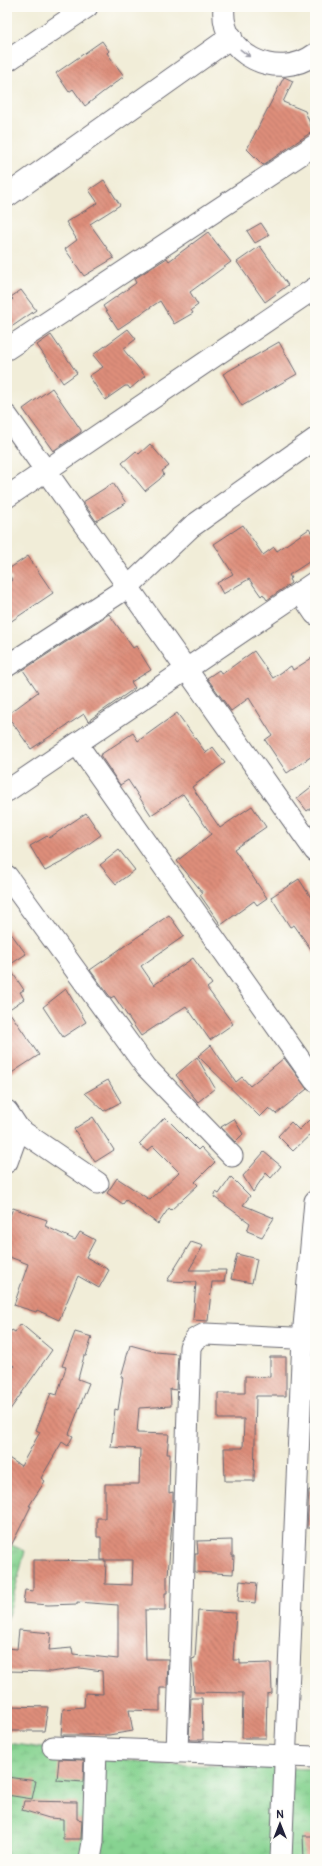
<svg xmlns="http://www.w3.org/2000/svg" width="322" height="1866" viewBox="0 0 322 1866" font-family="Pangolin,sans-serif">
<defs>
<pattern id="wetland-marsh" width="20" height="14" patternUnits="userSpaceOnUse"><rect width="20" height="14" fill="#87d391"/><path d="M1 5h8M5 5V1M11 12h8M15 12V8" fill="none" stroke="#74b57e"/></pattern>
<pattern id="building-back-hatch" width="6" height="6" patternUnits="userSpaceOnUse"><rect width="6" height="6" fill="#de8e7a"/><path d="M-1 5l2 2M0 0l6 6M5-1l2 2" fill="none" stroke="#b47465"/></pattern>
</defs>
<rect width="100%" height="100%" fill="#fdfcf7"/>
<filter id="ink" filterUnits="userSpaceOnUse"><feTurbulence type="fractalNoise" baseFrequency=".025" numOctaves="2"/><feDisplacementMap in="SourceGraphic" scale="8" xChannelSelector="R" yChannelSelector="G"/><feConvolveMatrix kernelMatrix="1 2 1 2 8 2 1 2 1" color-interpolation-filters="sRGB"/></filter>
<filter id="wash" filterUnits="userSpaceOnUse"><feTurbulence type="fractalNoise" baseFrequency=".012" numOctaves="4" result="noise"/><feDisplacementMap in="SourceGraphic" scale="16" xChannelSelector="R" yChannelSelector="G"/><feGaussianBlur stdDeviation="0.9" result="paint"/><feColorMatrix in="noise" values="0 0 0 0 0 0 0 0 0 0 0 0 0 0 0 0 0 1.4 0 .05"/><feComposite in="paint" operator="in"/></filter>
<g filter="url(#wash)">
<rect width="100%" height="100%" fill="#f1edd8"/>
<g fill="url(#wetland-marsh)" stroke="#547a66">
<polygon points="7,1543 25,1551 7,1621"/>
<polygon points="7,1743 159,1764 315,1769 315,1859 7,1859"/>
</g>
<g id="blocks">
<g fill="url(#building-back-hatch)">
<polygon points="102,41 109,51 107,53 124,76 85,106 73,89 69,92 56,73"/>
<polygon points="284,77 293,81 283,102 305,111 313,131 263,165 247,149"/>
<polygon points="104,180 120,205 90,224 114,258 84,276 65,249 77,240 66,222 98,203 89,190"/>
<polygon points="261,223 269,235 255,243 247,231"/>
<polygon points="208,232 231,262 190,292 198,305 191,310 193,313 174,324 160,301 118,329 103,306 136,283 134,279 167,258 169,261"/>
<polygon points="260,246 288,285 265,302 237,262"/>
<polygon points="21,290 36,310 7,330 7,304 13,299 11,297"/>
<polygon points="128,329 136,339 123,349 145,376 130,389 128,386 125,386 105,400 89,376 103,367 93,355"/>
<polygon points="51,335 77,373 63,383 37,345"/>
<polygon points="279,342 297,374 242,406 223,374"/>
<polygon points="52,388 81,430 81,432 53,451 23,409"/>
<polygon points="150,444 169,466 162,471 164,474 160,479 145,491 122,463 136,451 139,454"/>
<polygon points="113,483 126,503 96,521 83,502"/>
<polygon points="243,525 263,555 274,547 277,551 309,529 315,538 315,558 289,575 291,578 289,579 291,583 267,600 263,594 261,596 249,579 223,594 217,583 233,574 214,544"/>
<polygon points="28,556 53,593 7,624 7,584 12,580 7,570"/>
<polygon points="109,614 133,648 136,646 151,670 131,682 135,688 88,721 84,714 31,749 7,715 38,692 23,670"/>
<polygon points="254,651 273,678 291,666 293,670 315,656 315,754 287,773 265,740 272,735 249,698 231,711 207,678 219,670 222,674"/>
<polygon points="177,713 206,753 213,747 225,763 192,787 220,828 252,806 266,827 234,849 267,898 257,905 254,901 221,925 200,895 203,893 177,861 211,834 183,794 151,815 128,780 120,785 100,755 133,733 138,741"/>
<polygon points="315,784 315,805 307,811 297,798"/>
<polygon points="86,813 101,835 68,859 45,871 30,846 47,836 49,838"/>
<polygon points="119,850 135,870 116,884 100,865"/>
<polygon points="299,879 315,904 315,955 294,925 290,927 271,897"/>
<polygon points="169,915 184,936 141,966 154,985 193,958 212,984 207,988 233,1024 210,1040 186,1006 141,1036 114,996 111,998 90,970"/>
<polygon points="7,928 26,954 8,966 24,990 20,992 24,999 8,1010 39,1055 7,1076"/>
<polygon points="66,989 86,1022 63,1037 43,1007"/>
<polygon points="211,1045 236,1082 242,1077 250,1086 284,1058 307,1089 276,1114 269,1108 260,1117 198,1056"/>
<polygon points="197,1057 215,1088 198,1102 176,1075"/>
<polygon points="108,1080 121,1102 104,1111 85,1093"/>
<polygon points="93,1117 114,1150 95,1162 74,1129"/>
<polygon points="165,1117 198,1150 201,1147 215,1162 195,1182 198,1185 171,1210 169,1208 158,1224 126,1200 123,1204 107,1193 117,1178 150,1200 179,1172 153,1146 147,1151 139,1144"/>
<polygon points="234,1119 243,1134 235,1142 221,1127"/>
<polygon points="309,1120 315,1126 315,1130 293,1151 278,1136 291,1122 299,1130"/>
<polygon points="264,1152 281,1166 271,1178 266,1173 253,1192 243,1176"/>
<polygon points="231,1177 250,1196 243,1205 274,1218 262,1237 247,1231 250,1223 214,1197 216,1192 219,1194"/>
<polygon points="13,1208 47,1220 45,1226 75,1240 80,1232 95,1240 86,1257 109,1270 99,1288 78,1276 59,1320 37,1310 36,1312 14,1305 28,1264 7,1256 7,1224"/>
<polygon points="191,1242 203,1246 189,1270 226,1270 224,1282 212,1282 208,1321 193,1320 196,1282 167,1281"/>
<polygon points="237,1254 257,1259 252,1283 231,1279"/>
<polygon points="21,1324 52,1350 7,1414 7,1376 14,1366 7,1361 7,1336 12,1330 15,1332"/>
<polygon points="75,1332 92,1337 86,1356 84,1356 78,1379 89,1383 69,1434 73,1436 68,1446 62,1442 41,1478 45,1481 29,1506 31,1506 7,1554 7,1457 21,1466 40,1432 36,1430 51,1393 57,1395 66,1367 62,1366"/>
<polygon points="130,1345 156,1352 178,1354 176,1390 170,1389 171,1406 139,1408 137,1433 169,1434 167,1454 170,1454 169,1493 173,1492 173,1505 168,1576 167,1576 167,1593 165,1593 165,1610 145,1610 146,1659 168,1659 167,1688 160,1688 160,1711 129,1710 133,1731 109,1735 61,1735 63,1709 84,1707 85,1693 103,1694 102,1671 80,1668 51,1672 7,1671 7,1648 17,1649 19,1630 51,1633 49,1650 72,1648 73,1654 118,1659 118,1605 77,1602 77,1604 48,1605 23,1603 25,1590 33,1591 33,1560 106,1561 105,1584 132,1585 133,1560 101,1560 101,1537 97,1537 97,1518 105,1518 105,1484 139,1484 140,1449 111,1447 115,1409 118,1410 123,1377 121,1377"/>
<polygon points="270,1357 286,1357 286,1396 256,1396 254,1481 225,1481 224,1448 243,1448 244,1419 218,1419 218,1393 245,1393 245,1376 270,1377"/>
<polygon points="309,1490 315,1490 315,1528 307,1528"/>
<polygon points="232,1540 232,1556 234,1556 233,1574 195,1572 195,1554 198,1554 197,1541"/>
<polygon points="240,1581 257,1583 255,1603 238,1601"/>
<polygon points="198,1611 236,1613 233,1660 240,1660 240,1664 271,1663 272,1693 267,1694 266,1738 242,1738 243,1693 194,1692 192,1659 195,1658"/>
<polygon points="191,1698 202,1698 203,1740 189,1740"/>
<polygon points="8,1706 48,1707 44,1731 7,1731"/>
<polygon points="59,1759 84,1760 83,1782 57,1780"/>
<polygon points="7,1777 36,1781 32,1799 7,1795"/>
<polygon points="24,1801 77,1802 77,1819 82,1820 81,1839 63,1839 63,1819 49,1818 22,1810"/>
<polygon points="303,1836 315,1836 315,1859 304,1859"/>
</g>
</g>
</g>
<g filter="url(#ink)">
<use href="#blocks" fill-opacity="0" stroke="#6a6972" stroke-width="1"/>
<g fill="none" stroke-linecap="round" stroke-linejoin="round">
<g stroke="#6a6972" stroke-width="23">
<g id="minor">
<path d="M224,7C219,55 278,82 315,54"/>
<polyline points="7,61 87,7"/>
<polyline points="7,349 315,145"/>
<polyline points="7,416 315,851"/>
<polyline points="7,497 315,288"/>
<polyline points="300,592 315,614"/>
<polyline points="7,666 128,587 191,527 315,439"/>
<polyline points="77,744 315,1081"/>
<polyline points="7,791 315,582"/>
<polyline points="7,876 146,1067 232,1156"/>
<polyline points="7,1111 19,1129 98,1183"/>
<polyline points="7,1162 19,1129"/>
<polyline points="53,1747 315,1757"/>
<polyline points="177,1752 190,1347 195,1339 205,1334 315,1339"/>
<polyline points="90,1859 93,1842 96,1749"/>
<polyline points="281,1859 303,1338 315,1201"/>
</g>
</g>
<g stroke="#6a6972" stroke-width="24">
<polyline id="major" points="7,196 231,37"/>
</g>
<use href="#minor" stroke="#fff" stroke-width="21"/>
<use href="#major" stroke="#fff" stroke-width="22"/>
</g>
<defs><path id="oneway-shaft" d="M-6 0H5M1.5-3L5.5 0L1.5 3" fill="none" stroke-width="1.6" stroke-linecap="round" stroke-linejoin="round"/></defs>
<use stroke="#9c9ca7" href="#oneway-shaft" transform="translate(245 53) rotate(38)"/>
</g>
<rect width="322" height="1866" fill="none" stroke="#fdfcf7" stroke-width="24"/>
<g transform="translate(280 1824)" stroke="#fdfcf7" stroke-width="3" paint-order="stroke">
<path d="M0-3L7 15L0 10L-7 15Z" fill="#22223b"/>
<text y="-6" font-size="11" font-weight="bold" text-anchor="middle" fill="#22223b">N</text>
</g>
</svg>
